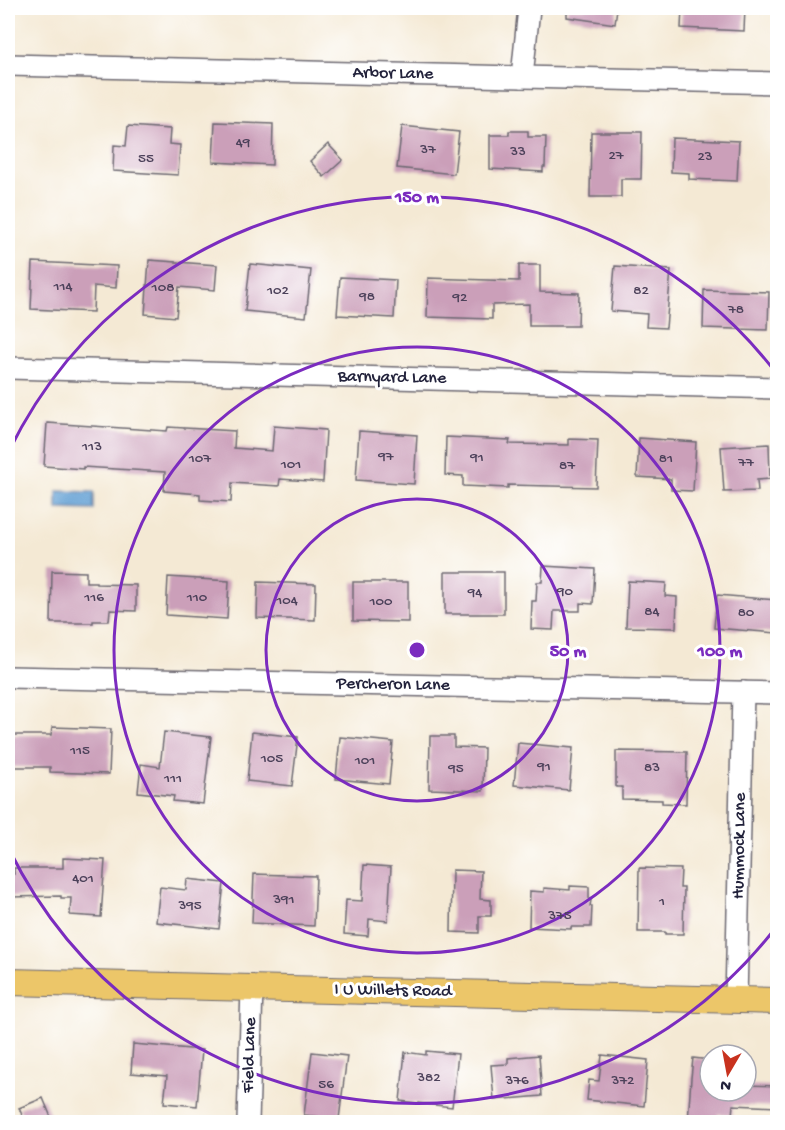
<svg xmlns="http://www.w3.org/2000/svg" width="785" height="1130" viewBox="0 0 785 1130" font-family="'Gochi Hand',sans-serif">
<rect width="100%" height="100%" fill="#fff"/>
<filter id="ink" filterUnits="userSpaceOnUse"><feTurbulence type="fractalNoise" baseFrequency=".0167" numOctaves="2"/><feDisplacementMap in="SourceGraphic" scale="12" xChannelSelector="R" yChannelSelector="G"/><feConvolveMatrix kernelMatrix="1 2 1 2 8 2 1 2 1" color-interpolation-filters="sRGB"/></filter>
<filter id="wash" filterUnits="userSpaceOnUse"><feTurbulence type="fractalNoise" baseFrequency=".008" numOctaves="4" result="noise"/><feDisplacementMap in="SourceGraphic" scale="24" xChannelSelector="R" yChannelSelector="G"/><feGaussianBlur stdDeviation="1.35" result="paint"/><feColorMatrix in="noise" values="0 0 0 0 0 0 0 0 0 0 0 0 0 0 0 0 0 1.4 0 .05"/><feComposite in="paint" operator="in"/></filter>
<g filter="url(#wash)">
<rect width="100%" height="100%" fill="#f4e9d4"/>
<polygon fill="#619fd3" stroke="#426087" stroke-width="1.5" points="57,491 94,492 94,510 57,509"/>
<g id="blocks">
<g fill="#cb9fb9">
<polygon points="567,8 617,8 615,24 567,17"/>
<polygon points="682,8 745,8 744,31 681,28"/>
<polygon points="215,122 273,124 272,165 213,162"/>
<polygon points="128,126 170,129 169,144 180,145 178,175 113,171 114,145 126,146"/>
<polygon points="402,126 459,132 454,174 397,168"/>
<polygon points="509,131 528,131 528,137 546,137 545,167 543,167 543,172 490,169 490,135 509,135"/>
<polygon points="591,132 642,132 641,179 621,179 621,197 590,197"/>
<polygon points="672,138 739,141 737,181 689,179 689,173 671,172"/>
<polygon points="328,144 343,160 324,177 310,161"/>
<polygon points="149,260 217,265 215,290 179,287 176,317 145,314"/>
<polygon points="33,262 117,266 116,288 94,286 93,312 31,309"/>
<polygon points="250,264 311,270 306,317 245,311"/>
<polygon points="519,265 540,265 540,292 579,293 578,326 529,326 529,304 492,305 492,319 427,317 428,278 519,281"/>
<polygon points="615,266 671,270 666,328 646,327 647,314 611,311"/>
<polygon points="340,277 396,280 394,318 337,315"/>
<polygon points="704,290 769,292 768,330 703,328"/>
<polygon points="47,423 167,431 168,427 235,431 234,448 272,451 274,426 326,430 323,482 280,479 279,486 232,483 231,502 200,500 200,494 164,491 165,472 83,467 83,469 44,466"/>
<polygon points="359,431 417,435 414,484 356,480"/>
<polygon points="446,437 510,440 509,444 569,445 569,439 598,440 596,487 508,485 508,488 463,486 463,476 445,475"/>
<polygon points="639,438 696,442 693,491 671,490 671,479 637,477"/>
<polygon points="769,444 770,479 757,480 758,491 724,492 721,447"/>
<polygon points="543,566 595,569 593,604 580,603 580,611 554,611 553,630 531,629 532,601 536,601 537,582 542,582"/>
<polygon points="52,571 86,572 86,582 96,582 96,584 136,585 136,611 110,610 109,621 93,621 93,623 51,623"/>
<rect x="445" y="572" width="59" height="42"/>
<polygon points="168,577 229,581 227,619 166,615"/>
<polygon points="628,581 666,583 665,596 677,597 676,628 626,627"/>
<polygon points="258,582 316,584 315,620 257,618"/>
<polygon points="353,582 408,582 408,622 353,621"/>
<polygon points="717,595 777,600 777,633 714,628"/>
<polygon points="52,727 111,729 109,774 50,772 50,767 8,767 8,735 51,735"/>
<polygon points="164,732 211,737 203,804 173,801 174,796 138,792 141,764 160,767"/>
<polygon points="252,732 298,737 292,786 247,781"/>
<polygon points="430,736 454,736 454,747 484,748 483,791 429,789"/>
<polygon points="340,737 393,742 389,784 336,779"/>
<polygon points="518,743 573,748 569,790 514,785"/>
<polygon points="616,751 687,752 686,804 662,803 662,800 622,799 622,787 616,787"/>
<polygon points="63,858 105,860 101,917 70,915 71,898 61,898 61,896 8,897 8,875 14,874 14,868 63,868"/>
<polygon points="364,865 391,867 388,921 369,919 368,936 344,934 346,900 362,901"/>
<polygon points="639,868 681,869 680,888 684,888 683,934 665,934 665,932 638,932"/>
<polygon points="452,870 481,871 480,899 491,900 491,916 479,916 479,933 451,932"/>
<polygon points="254,874 316,876 314,926 252,923"/>
<polygon points="187,879 224,883 219,929 156,922 160,887 186,890"/>
<polygon points="570,886 589,887 589,900 591,900 590,906 592,906 591,927 571,927 571,929 529,927 530,891 544,892 544,888 570,890"/>
<polygon points="133,1044 202,1050 197,1106 164,1103 167,1076 131,1073"/>
<polygon points="426,1051 458,1054 452,1107 400,1101 405,1052 426,1055"/>
<polygon points="312,1052 347,1056 339,1119 304,1115"/>
<polygon points="539,1055 542,1096 494,1100 491,1065 508,1064 508,1058"/>
<polygon points="602,1055 648,1060 644,1106 587,1100 589,1080 599,1081"/>
<polygon points="693,1058 710,1060 710,1091 746,1091 746,1085 777,1086 777,1107 733,1105 732,1115 718,1114 717,1122 688,1122 691,1078"/>
<polygon points="43,1098 53,1122 25,1122 19,1108"/>
</g>
</g>
</g>
<g filter="url(#ink)">
<use href="#blocks" fill-opacity="0" stroke="#6c6871" stroke-width="1.5"/>
<g fill="none" stroke-linecap="round" stroke-linejoin="round">
<g stroke="#6c6871" stroke-width="24">
<g id="minor">
<polyline points="8,65 778,83"/>
<polyline points="522,77 529,8"/>
<polyline points="8,368 778,388"/>
<polyline points="8,677 778,693"/>
<polyline points="736,1000 743,692"/>
<polyline points="248,1122 252,988"/>
</g>
</g>
<g stroke="#6c6871" stroke-width="28">
<polyline id="major" points="8,982 778,1001"/>
</g>
<use href="#minor" stroke="#fff" stroke-width="21"/>
<use href="#major" stroke="#ecc669" stroke-width="26"/>
</g>
</g>
<g fill="none" stroke="#7b2cbf" stroke-width="3">
<circle cx="417" cy="650" r="151"/>
<circle cx="417" cy="650" r="303"/>
<path d="M777 926A454 454 0 0 1 9 849M9 451A454 454 0 0 1 777 374"/>
</g>
<g text-anchor="middle" dominant-baseline="central" stroke-width="6" stroke-linejoin="round" paint-order="stroke">
<g font-size="15" fill="#4c415a">
<text x="243" y="143">49</text>
<text x="428" y="150">37</text>
<text x="518" y="152">33</text>
<text x="616" y="156">27</text>
<text x="705" y="157">23</text>
<text x="146" y="159">55</text>
<text x="63" y="287">114</text>
<text x="163" y="288">108</text>
<text x="278" y="291">102</text>
<text x="641" y="291">82</text>
<text x="367" y="297">98</text>
<text x="460" y="298">92</text>
<text x="736" y="310">78</text>
<text x="92" y="447">113</text>
<text x="386" y="457">97</text>
<text x="477" y="458">91</text>
<text x="200" y="459">107</text>
<text x="666" y="459">81</text>
<text x="746" y="463">77</text>
<text x="291" y="465">101</text>
<text x="567" y="466">87</text>
<text x="565" y="592">90</text>
<text x="475" y="593">94</text>
<text x="94" y="598">116</text>
<text x="197" y="598">110</text>
<text x="287" y="601">104</text>
<text x="381" y="602">100</text>
<text x="652" y="612">84</text>
<text x="746" y="613">80</text>
<text x="80" y="751">115</text>
<text x="272" y="759">105</text>
<text x="365" y="761">101</text>
<text x="544" y="767">91</text>
<text x="652" y="768">83</text>
<text x="456" y="769">95</text>
<text x="173" y="779">111</text>
<text x="83" y="879">401</text>
<text x="284" y="900">391</text>
<text x="662" y="902">1</text>
<text x="190" y="906">395</text>
<text x="560" y="916">375</text>
<text x="429" y="1078">382</text>
<text x="517" y="1081">376</text>
<text x="623" y="1081">372</text>
<text x="326" y="1085">56</text>
</g>
<g font-size="18" fill="#22223b" stroke="#fff">
<text transform="translate(393 74) rotate(1)">Arbor Lane</text>
<text transform="translate(392 378) rotate(1)">Barnyard Lane</text>
<text transform="translate(393 685) rotate(1)">Percheron Lane</text>
<text transform="translate(740 846) rotate(-89)">Hummock Lane</text>
<text transform="translate(393 991) rotate(1)">I U Willets Road</text>
<text transform="translate(250 1055) rotate(-88)">Field Lane</text>
</g>
</g>
<circle cx="417" cy="650" r="9" fill="#7b2cbf" stroke="#fff" stroke-width="3"/>
<g font-size="18" text-anchor="middle" font-weight="bold" fill="#7b2cbf" stroke="#fff" stroke-width="6" stroke-linejoin="round" paint-order="stroke">
<text x="417" y="202">150 m</text>
<text x="568" y="656">50 m</text>
<text x="720" y="656">100 m</text>
</g>
<rect width="785" height="1130" fill="none" stroke="#fff" stroke-width="30"/>
<g transform="translate(728 1073) rotate(190)"><circle r="28" fill="#ffffff" stroke="#a7a7b1" stroke-width="1.5"/>
<path d="M0-4.5L10 22L0 15L-10 22Z" fill="#c8321e"/>
<text y="-9" font-size="16" font-weight="bold" text-anchor="middle" fill="#22223b">N</text>
</g>
</svg>
